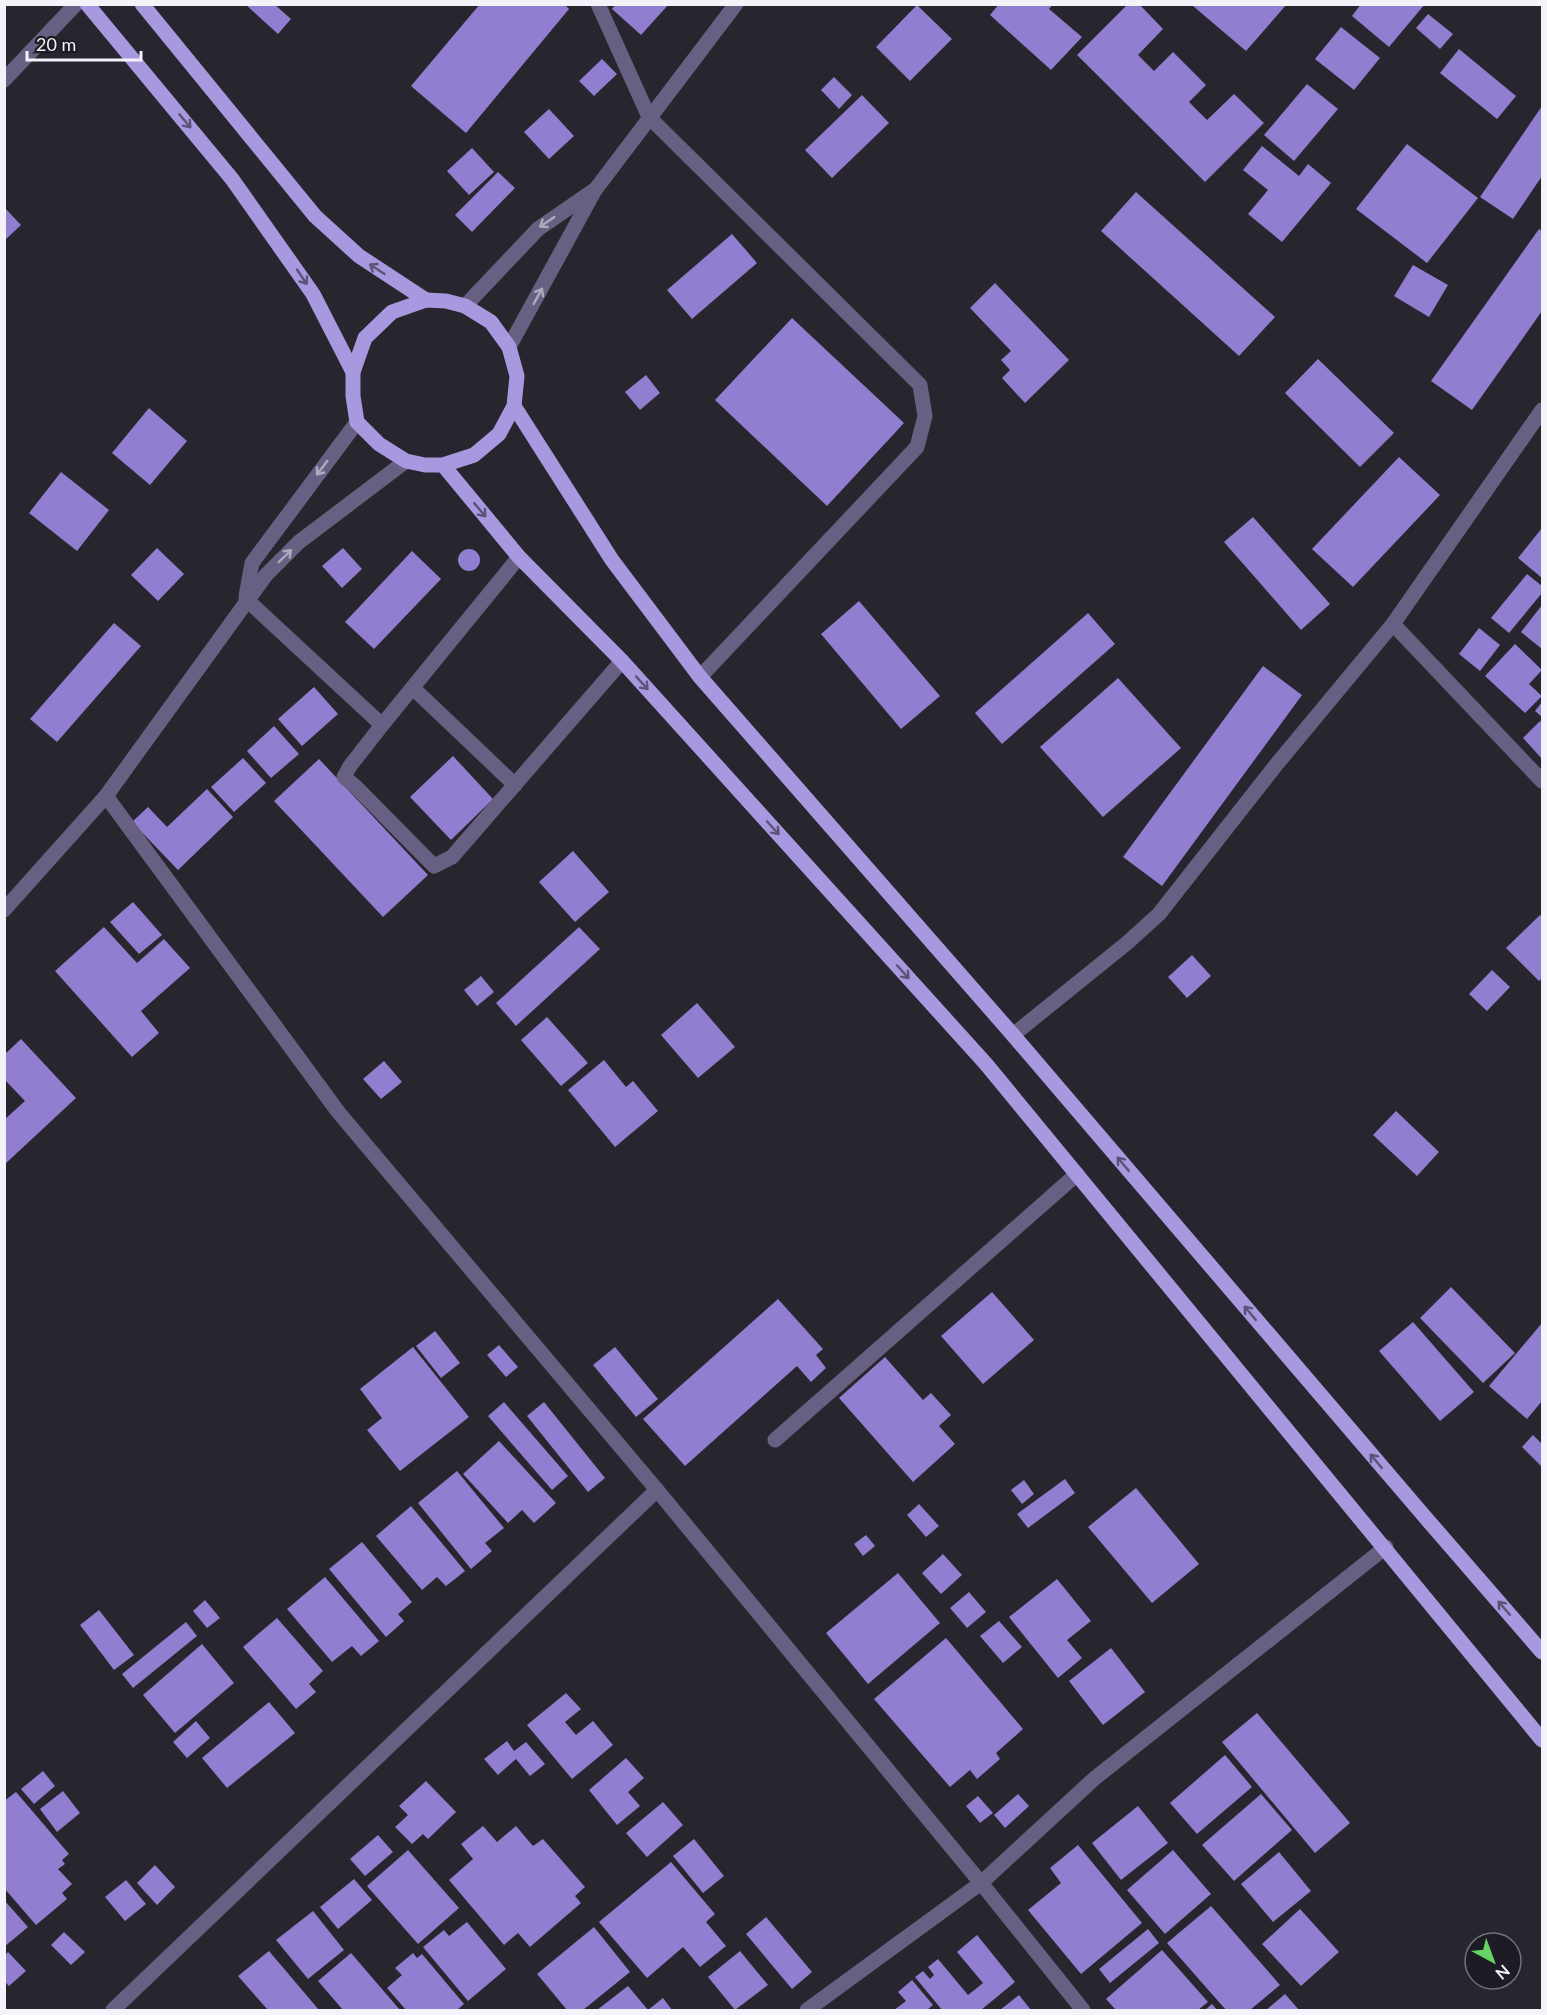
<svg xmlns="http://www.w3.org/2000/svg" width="1547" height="2015" viewBox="0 0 1547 2015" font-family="Lato,sans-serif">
<rect width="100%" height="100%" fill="#27252d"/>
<g fill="#917ed0">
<polygon points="245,4 274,4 291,19 278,34"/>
<polygon points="480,4 564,4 569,9 466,133 411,86"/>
<polygon points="616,4 669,4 641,35 612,9"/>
<polygon points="999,4 1053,4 1049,9 1082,37 1051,70 990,15"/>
<polygon points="1128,4 1139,4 1163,29 1138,55 1154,71 1173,52 1206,85 1189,102 1207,120 1234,94 1264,123 1205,182 1077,55"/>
<polygon points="1195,4 1287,4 1246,51 1193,6"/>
<polygon points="1361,4 1425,4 1389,47 1352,16"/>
<polygon points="917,5 952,39 910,81 876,47"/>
<polygon points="1428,14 1453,34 1440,49 1416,28"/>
<polygon points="1341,27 1380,58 1354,90 1315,59"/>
<polygon points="1459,49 1516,96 1497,119 1440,73"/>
<polygon points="602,59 617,74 594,96 579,81"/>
<polygon points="834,77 852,95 839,109 821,90"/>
<polygon points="1307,84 1338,109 1294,161 1264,135"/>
<polygon points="862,95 889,123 832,178 805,150"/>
<polygon points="1542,106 1542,176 1513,219 1480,197"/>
<polygon points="549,109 574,136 549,159 524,132"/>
<polygon points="1407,144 1478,198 1427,263 1356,209"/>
<polygon points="1262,146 1299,176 1308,164 1331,183 1282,242 1248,214 1268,190 1243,170"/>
<polygon points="472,148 494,172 469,195 447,171"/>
<polygon points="498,172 515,188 472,232 455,215"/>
<polygon points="1136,192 1275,317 1239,356 1101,231"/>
<polygon points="4,207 21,225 4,241"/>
<polygon points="1539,229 1542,231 1542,311 1472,410 1431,381"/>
<polygon points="732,234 757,263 692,319 667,290"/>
<polygon points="1413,265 1448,285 1429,317 1394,296"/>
<polygon points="995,283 1069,360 1025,403 1002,378 1010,370 1001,360 1011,351 970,308"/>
<polygon points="792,318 904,423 827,506 715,400"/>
<polygon points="1318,359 1394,433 1360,467 1285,393"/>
<polygon points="646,375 660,393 640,410 625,392"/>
<polygon points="149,408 187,441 150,485 112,453"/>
<polygon points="1399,457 1440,495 1353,587 1312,549"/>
<polygon points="61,472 109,510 77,551 29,513"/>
<polygon points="1253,517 1330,604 1301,630 1224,542"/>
<polygon points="1542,528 1542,578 1518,558"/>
<polygon points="157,548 184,574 158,601 131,575"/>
<polygon points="343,548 362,569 342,588 322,566"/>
<circle cx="469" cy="560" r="11"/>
<polygon points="412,551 441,579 374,649 345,622"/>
<polygon points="1527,574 1542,586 1542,593 1509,633 1491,618"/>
<polygon points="859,601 940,696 901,729 821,634"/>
<polygon points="1542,605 1542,649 1521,632"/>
<polygon points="1088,613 1115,644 1002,744 975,713"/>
<polygon points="114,623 141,646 57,742 30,719"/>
<polygon points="1479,628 1500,645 1480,671 1459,654"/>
<polygon points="1515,644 1542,670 1529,684 1542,696 1525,713 1485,676"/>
<polygon points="1263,666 1302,695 1162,886 1123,857"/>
<polygon points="1118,678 1181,748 1103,817 1040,747"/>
<polygon points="314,687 338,714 302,746 278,719"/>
<polygon points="1542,702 1542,717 1535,711"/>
<polygon points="1540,721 1542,723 1542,759 1523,738"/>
<polygon points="274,726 299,754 271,778 247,751"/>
<polygon points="453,756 493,799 451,840 410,797"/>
<polygon points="243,758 266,783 234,812 211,787"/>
<polygon points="319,759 428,875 383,917 274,801"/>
<polygon points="207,789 233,817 178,870 132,822 148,807 167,827"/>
<polygon points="573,851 609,892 575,922 539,882"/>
<polygon points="133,902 162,935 139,954 110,922"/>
<polygon points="1540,915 1542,917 1542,978 1539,981 1506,948"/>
<polygon points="104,927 137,963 164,939 190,968 141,1011 159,1033 132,1057 55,971"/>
<polygon points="579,927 600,949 516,1026 496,1003"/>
<polygon points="1192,955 1211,976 1187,998 1168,977"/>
<polygon points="1492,970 1510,987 1487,1011 1469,994"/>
<polygon points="481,976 494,992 477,1006 464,990"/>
<polygon points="697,1003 735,1047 698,1078 661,1035"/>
<polygon points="547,1017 588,1063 561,1086 521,1040"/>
<polygon points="21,1039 76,1098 4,1165 4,1120 25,1101 4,1079 4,1055"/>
<polygon points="604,1060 626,1087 633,1081 658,1111 615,1147 568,1090"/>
<polygon points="384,1061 402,1082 381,1099 363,1079"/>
<polygon points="1396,1111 1439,1152 1417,1176 1373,1135"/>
<polygon points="1451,1287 1515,1353 1483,1383 1420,1318"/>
<polygon points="992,1292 1034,1340 983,1384 941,1336"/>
<polygon points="778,1299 823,1349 816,1355 826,1368 811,1382 797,1366 685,1466 643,1419"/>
<polygon points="1413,1322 1474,1392 1440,1421 1379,1351"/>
<polygon points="1542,1323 1542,1401 1527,1419 1489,1386"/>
<polygon points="435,1331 460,1363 441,1378 416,1346"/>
<polygon points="499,1345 518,1367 506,1377 487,1355"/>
<polygon points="413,1347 469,1417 400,1471 367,1430 382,1418 360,1389"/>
<polygon points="615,1347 658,1399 636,1417 593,1365"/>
<polygon points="885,1357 923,1400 931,1393 951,1415 939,1426 955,1444 913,1482 839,1398"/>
<polygon points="504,1402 568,1476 552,1490 488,1416"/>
<polygon points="544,1402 605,1478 588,1492 527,1416"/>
<polygon points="1533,1435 1542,1444 1542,1467 1522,1447"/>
<polygon points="499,1441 556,1503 534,1523 522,1510 508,1523 463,1474"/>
<polygon points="457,1471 504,1528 485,1543 492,1551 471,1569 418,1503"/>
<polygon points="1065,1479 1075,1493 1028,1528 1017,1514"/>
<polygon points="1024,1480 1034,1494 1022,1504 1011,1490"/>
<polygon points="1136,1488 1199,1564 1152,1603 1088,1527"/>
<polygon points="919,1504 939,1526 926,1537 907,1515"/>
<polygon points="411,1506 465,1571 446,1586 437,1577 422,1590 376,1536"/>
<polygon points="866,1535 875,1546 863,1556 854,1544"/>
<polygon points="362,1542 412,1602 398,1614 404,1621 386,1637 329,1569"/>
<polygon points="943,1554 962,1575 941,1594 922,1573"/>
<polygon points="898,1573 940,1623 868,1684 826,1633"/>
<polygon points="325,1577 379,1641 361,1656 352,1646 332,1662 287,1609"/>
<polygon points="1057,1579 1091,1621 1067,1640 1082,1658 1058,1678 1009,1617"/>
<polygon points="969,1592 986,1612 967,1628 950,1608"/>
<polygon points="205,1600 220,1618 207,1628 193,1611"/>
<polygon points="99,1610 134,1655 114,1670 80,1625"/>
<polygon points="277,1618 323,1671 309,1684 316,1692 296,1709 243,1647"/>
<polygon points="999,1621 1022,1647 1003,1663 980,1636"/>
<polygon points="186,1622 197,1636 133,1688 122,1674"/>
<polygon points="946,1638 1023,1729 996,1753 1000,1759 977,1779 970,1770 950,1787 874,1699"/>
<polygon points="202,1644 234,1683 175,1733 143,1695"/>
<polygon points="1111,1648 1145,1692 1103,1725 1069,1681"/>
<polygon points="566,1693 581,1709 565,1722 576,1735 593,1721 613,1745 572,1779 527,1725"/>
<polygon points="269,1702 295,1733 227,1788 202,1758"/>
<polygon points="1257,1713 1350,1823 1315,1853 1222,1742"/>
<polygon points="196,1721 210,1738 187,1758 173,1742"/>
<polygon points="507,1741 514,1751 526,1742 545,1764 530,1776 516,1759 498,1775 484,1759"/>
<polygon points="1225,1755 1252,1787 1197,1834 1170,1803"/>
<polygon points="626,1758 644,1778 628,1792 640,1806 617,1825 589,1790"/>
<polygon points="43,1771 55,1786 34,1804 21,1789"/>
<polygon points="426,1781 456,1812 428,1839 423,1834 412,1844 395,1827 408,1815 399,1806"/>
<polygon points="63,1791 80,1813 57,1832 40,1809"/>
<polygon points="16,1792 69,1854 62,1860 65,1864 58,1869 72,1884 62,1893 67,1899 36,1925 4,1888 4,1801"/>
<polygon points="1018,1794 1029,1806 1005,1828 994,1815"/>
<polygon points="1261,1794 1292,1830 1234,1881 1202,1845"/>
<polygon points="978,1796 993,1813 980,1823 966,1806"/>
<polygon points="663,1802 683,1825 647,1857 626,1833"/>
<polygon points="1138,1806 1168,1843 1121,1880 1092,1843"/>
<polygon points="483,1826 497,1842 516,1826 533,1846 543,1839 585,1887 575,1896 581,1903 530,1947 518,1933 504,1945 449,1880 473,1859 461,1844"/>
<polygon points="378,1835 393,1852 365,1876 350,1859"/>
<polygon points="694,1839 724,1876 703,1893 673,1856"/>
<polygon points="1078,1845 1142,1923 1081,1974 1028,1910 1061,1883 1050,1868"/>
<polygon points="408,1850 459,1908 418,1944 367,1886"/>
<polygon points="1173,1850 1211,1894 1165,1934 1127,1890"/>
<polygon points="1279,1852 1311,1891 1273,1922 1241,1884"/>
<polygon points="671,1862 715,1914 706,1922 726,1946 700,1967 683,1947 647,1978 599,1922"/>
<polygon points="155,1865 175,1887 157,1905 137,1883"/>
<polygon points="354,1879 372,1900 338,1929 320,1907"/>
<polygon points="126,1880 146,1904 125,1921 105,1897"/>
<polygon points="4,1900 28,1927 4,1947"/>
<polygon points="1211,1906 1280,1985 1250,2010 1226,2010 1167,1943"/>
<polygon points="1300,1909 1339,1952 1301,1986 1262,1944"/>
<polygon points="313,1911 344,1950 308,1979 276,1940"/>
<polygon points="766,1917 812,1972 792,1989 746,1934"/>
<polygon points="467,1922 506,1969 468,2001 423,1947 444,1930 449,1936"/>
<polygon points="594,1927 630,1972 583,2010 567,2010 537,1974"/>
<polygon points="1148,1929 1159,1943 1110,1983 1099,1969"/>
<polygon points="64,1932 85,1952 71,1965 51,1945"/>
<polygon points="977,1935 1015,1982 981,2010 942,2010 915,1977 923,1971 930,1979 934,1975 928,1967 938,1959 968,1995 983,1983 957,1952"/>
<polygon points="1162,1950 1208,2002 1198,2010 1116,2010 1106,1999"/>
<polygon points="269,1951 319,2010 268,2010 238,1976"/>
<polygon points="740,1951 768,1985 735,2010 708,1977"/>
<polygon points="8,1952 26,1971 9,1986 4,1981 4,1956"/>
<polygon points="351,1953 400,2010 343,2010 318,1981"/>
<polygon points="413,1953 417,1958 422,1954 464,2004 457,2010 406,2010 387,1988 402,1975 395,1968"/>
<polygon points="912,1980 933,2005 927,2010 894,2010 906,2001 898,1992"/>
<polygon points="628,1986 648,2010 597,2010"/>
<polygon points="1285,1994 1299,2010 1266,2010"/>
<polygon points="1019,1995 1031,2010 1000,2010"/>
<polygon points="663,1998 672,2010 648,2010"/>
<polygon points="1212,2004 1217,2010 1205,2010"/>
</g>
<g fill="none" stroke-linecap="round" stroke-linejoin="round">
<g stroke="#676082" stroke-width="15">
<polyline points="598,4 649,117 920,385 925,416 917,447 700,677"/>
<polyline points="4,80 76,4"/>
<polyline points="465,306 538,229 593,191"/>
<polyline points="509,347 595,190 736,4"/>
<polyline points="519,557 382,725 350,766 344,777 355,786 434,866 452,857 622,661"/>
<polyline points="246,596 252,563 357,422"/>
<polyline points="246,599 382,725"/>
<polyline points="1393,624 1542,781"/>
<polyline points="413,688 515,785"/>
<polyline points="106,796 339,1113 657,1490 981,1883 1083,2010"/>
<polyline points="4,910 106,796 266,575 299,542 406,461"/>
<polyline points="1013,1035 1127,943 1159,914 1276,765 1393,624 1542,410"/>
<polyline points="775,1440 1077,1174"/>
<polyline points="113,2010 657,1490"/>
<polyline points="807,2010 981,1883 1095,1778 1386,1547"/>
</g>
<g stroke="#a898df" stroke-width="15">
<polyline points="87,4 232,179 313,294 353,372"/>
<polyline points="142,4 315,216 359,256 426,300"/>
<polygon points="426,300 446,301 465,306 491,322 509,347 517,376 514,406 499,434 474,455 443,465 425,465 406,461 379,444 357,422 353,396 353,372 365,338 392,312"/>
<polyline points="514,406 612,560 700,677 1013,1035 1425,1517 1542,1652"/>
<polyline points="443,465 519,557 622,661 986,1064 1542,1740"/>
</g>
</g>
<defs><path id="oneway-shaft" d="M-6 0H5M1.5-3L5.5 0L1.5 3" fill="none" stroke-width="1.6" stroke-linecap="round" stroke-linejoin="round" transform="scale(1.5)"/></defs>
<g stroke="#5c5478">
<use href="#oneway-shaft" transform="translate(185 121) rotate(50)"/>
<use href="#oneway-shaft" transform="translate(377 269) rotate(-147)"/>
<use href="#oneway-shaft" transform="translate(302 277) rotate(56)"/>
<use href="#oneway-shaft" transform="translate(480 510) rotate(50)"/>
<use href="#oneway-shaft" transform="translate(642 683) rotate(48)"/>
<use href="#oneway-shaft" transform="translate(773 828) rotate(48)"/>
<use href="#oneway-shaft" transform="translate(903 972) rotate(48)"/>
<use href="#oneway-shaft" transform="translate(1123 1164) rotate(-130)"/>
<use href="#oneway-shaft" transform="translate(1250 1313) rotate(-130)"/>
<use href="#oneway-shaft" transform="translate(1376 1461) rotate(-130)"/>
<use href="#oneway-shaft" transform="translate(1504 1608) rotate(-131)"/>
</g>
<g stroke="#aeaabe">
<use href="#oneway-shaft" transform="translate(547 222) rotate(146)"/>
<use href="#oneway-shaft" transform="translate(538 296) rotate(-61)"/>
<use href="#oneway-shaft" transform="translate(322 468) rotate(127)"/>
<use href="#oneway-shaft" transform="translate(285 556) rotate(-44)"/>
</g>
<rect width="1547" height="2015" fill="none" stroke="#f4f3f9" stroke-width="12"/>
<g transform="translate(1493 1961) rotate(139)"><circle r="28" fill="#1d1c24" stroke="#737279" stroke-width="1.5"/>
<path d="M0-4.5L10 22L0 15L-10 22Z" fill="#66d466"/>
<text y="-9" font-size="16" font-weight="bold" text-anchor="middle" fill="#f4f3f9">N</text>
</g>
<path d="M27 51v9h114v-9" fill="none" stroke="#f4f3f9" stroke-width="3"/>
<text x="36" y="51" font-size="18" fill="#f4f3f9" stroke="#1d1c24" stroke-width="4.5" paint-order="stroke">20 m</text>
</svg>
